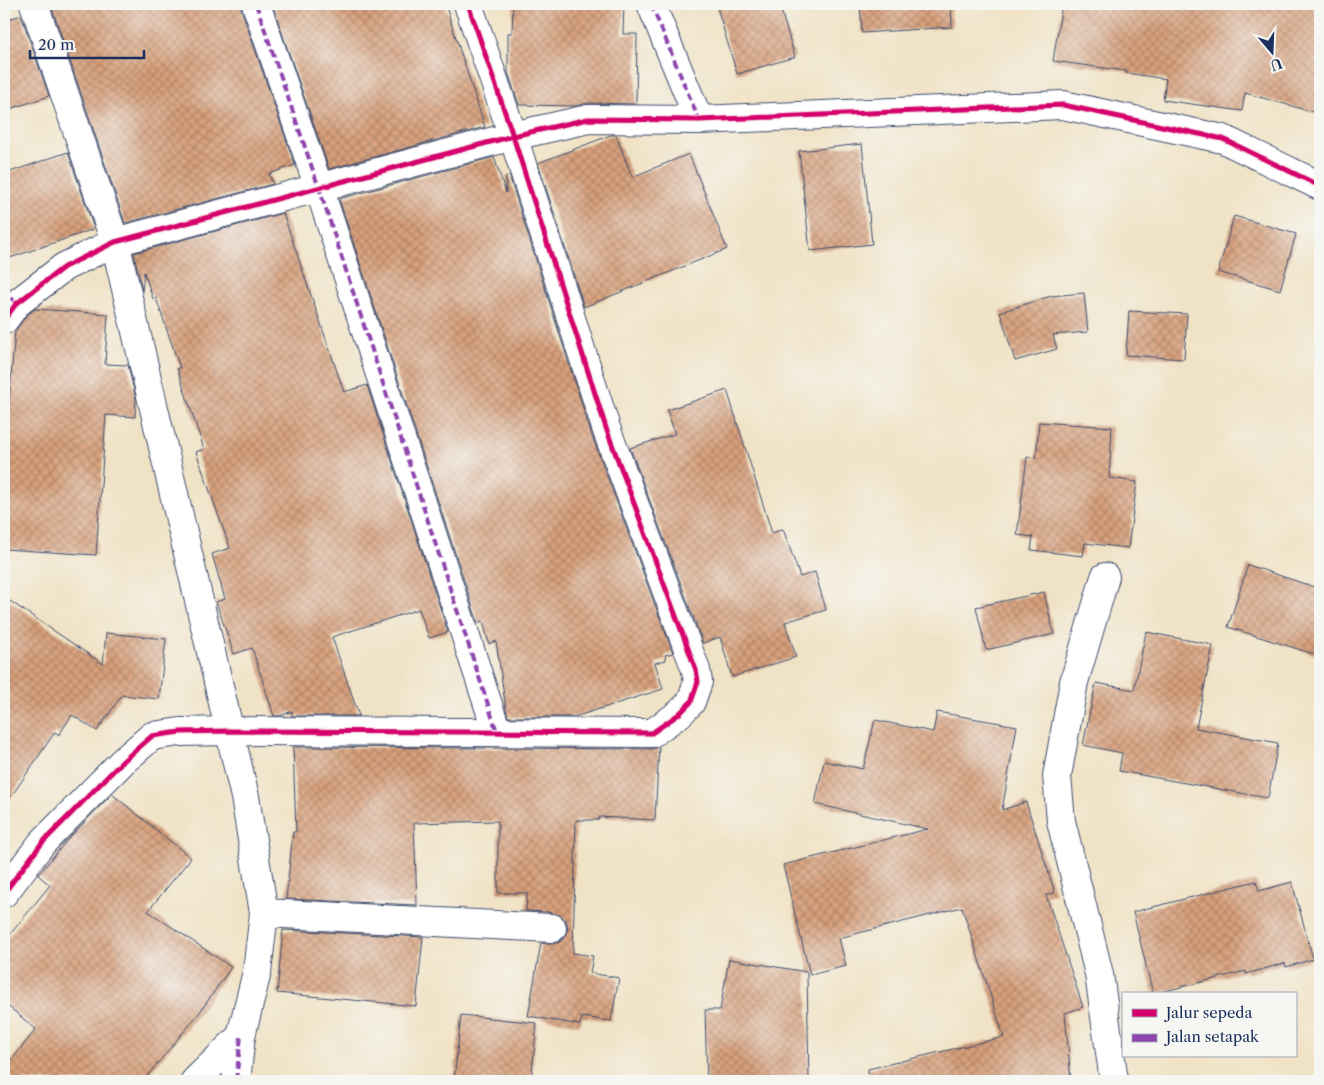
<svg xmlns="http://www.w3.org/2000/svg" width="1324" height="1085" viewBox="0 0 1324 1085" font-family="'Libre Caslon Text',serif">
<defs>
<pattern id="building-cross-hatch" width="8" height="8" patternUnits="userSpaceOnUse" patternTransform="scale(1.25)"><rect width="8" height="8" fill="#d8a07b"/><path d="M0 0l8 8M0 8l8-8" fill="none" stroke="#ae8368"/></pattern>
</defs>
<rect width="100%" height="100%" fill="#f6f6f2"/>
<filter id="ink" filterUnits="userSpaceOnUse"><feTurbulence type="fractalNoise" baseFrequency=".02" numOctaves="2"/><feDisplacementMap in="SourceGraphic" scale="10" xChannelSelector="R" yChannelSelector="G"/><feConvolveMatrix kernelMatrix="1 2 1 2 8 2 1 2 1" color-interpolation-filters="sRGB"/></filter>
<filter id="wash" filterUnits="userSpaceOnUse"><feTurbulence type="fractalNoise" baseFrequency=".0096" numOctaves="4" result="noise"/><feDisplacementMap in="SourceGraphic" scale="20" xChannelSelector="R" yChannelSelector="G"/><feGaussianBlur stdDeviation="1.12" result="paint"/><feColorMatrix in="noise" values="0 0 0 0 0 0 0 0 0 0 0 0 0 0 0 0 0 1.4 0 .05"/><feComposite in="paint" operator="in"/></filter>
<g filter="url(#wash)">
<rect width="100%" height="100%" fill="#f0e2c5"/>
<g id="blocks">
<g fill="url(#building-cross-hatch)">
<polygon points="56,4 241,4 241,9 295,165 269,174 273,184 125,223 51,5"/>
<polygon points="272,4 445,4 485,127 329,169"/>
<polygon points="513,4 624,4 623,34 637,34 636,104 588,103 576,106 519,105 508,72 508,33 512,33"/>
<polygon points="716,4 779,4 795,57 737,74"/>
<polygon points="860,4 951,4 952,27 862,33"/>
<polygon points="1062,4 1320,4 1320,114 1245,93 1242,111 1163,100 1166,79 1126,73 1126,71 1053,61"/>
<polygon points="21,15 49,96 4,111 4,21"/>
<polygon points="611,135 616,135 632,177 689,154 727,249 584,307 538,163"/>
<polygon points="862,144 872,244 810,251 799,151"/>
<polygon points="68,152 94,229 4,260 4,174"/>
<polygon points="494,157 506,193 506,176 509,175 591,433 673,653 665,655 666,660 655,663 663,689 574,717 508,717 506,709 496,641 489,644 483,621 478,623 339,199"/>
<polygon points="283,213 344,392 367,385 448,632 429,638 419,609 332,637 359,716 292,716 292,711 280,716 274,716 252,648 234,654 216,602 225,599 212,554 230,548 196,452 204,449 177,368 180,368 156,298 153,299 144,272 142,291 134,253"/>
<polygon points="1234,216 1296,234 1280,290 1218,272"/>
<polygon points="1084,293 1088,332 1053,335 1057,349 1015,361 1000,312 1051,296"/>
<polygon points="35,309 108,314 105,364 128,365 136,399 135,417 106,415 96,555 4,549 4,415 8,415 15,331 27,315"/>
<polygon points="1129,311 1187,314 1184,359 1126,355"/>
<polygon points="727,390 772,533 783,529 800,577 815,572 826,610 785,622 796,657 732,677 720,637 703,643 630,448 675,434 667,410"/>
<polygon points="1039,422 1112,427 1109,478 1137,482 1128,548 1085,543 1083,556 1031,550 1033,537 1017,535 1027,457 1036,458"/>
<polygon points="1248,565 1320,589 1320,656 1228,627"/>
<polygon points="1044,592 1054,634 986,650 976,607"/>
<polygon points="4,597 103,664 106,633 166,639 159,699 122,695 97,731 72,715 59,735 55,732 4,807"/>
<polygon points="1146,632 1213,645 1196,728 1278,743 1268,798 1119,771 1122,753 1083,745 1096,683 1134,690"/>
<polygon points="937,712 1017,726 1002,810 1026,802 1055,893 1046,895 1083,1007 1065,1013 1071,1081 869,1081 868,1069 1004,1037 962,907 839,938 846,966 810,975 783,865 928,829 815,804 824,761 863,769 875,720 933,732"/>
<polygon points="293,747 652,749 659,747 655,820 599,817 599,820 576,820 573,953 593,956 590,973 619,978 611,1021 582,1017 580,1025 528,1016 541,943 552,944 560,942 565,936 568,928 566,920 560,915 547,912 526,911 527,893 498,893 498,821 414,823 417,905 286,899 293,832 296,832"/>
<polygon points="112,794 191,858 148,911 231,967 200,1012 143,1081 4,1081 4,1070 36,1029 4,1003 4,942 50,885 38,875 69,838"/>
<polygon points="1256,881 1259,891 1292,882 1313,959 1286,967 1285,963 1246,974 1246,971 1153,994 1133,912"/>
<polygon points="283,930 423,937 416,1006 277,993"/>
<polygon points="729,959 807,972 809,1081 707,1081 705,1010 720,1010"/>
<polygon points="461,1015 537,1023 531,1081 454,1081"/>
</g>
</g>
</g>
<g filter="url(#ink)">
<use href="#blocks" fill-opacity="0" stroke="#3b4a6d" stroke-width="1"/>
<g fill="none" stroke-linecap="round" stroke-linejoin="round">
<g stroke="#3b4a6d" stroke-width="30">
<g id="street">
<polyline points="34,4 115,242 245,797 264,913 257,972 241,1036 195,1081"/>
<polyline points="256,4 319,188 497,732"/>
<polyline points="651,4 699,120"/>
<polyline points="4,320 16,304 64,267 115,242 513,136 588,119 699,120 1063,105 1223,139 1320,186"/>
<polyline points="1105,577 1074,682 1057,776 1061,821 1099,974 1114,1081"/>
<polyline points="4,893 42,843 122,762 152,736 180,732 229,731 652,733 679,714 691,702 698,682 696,670 606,428 513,136 468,4"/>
<polyline points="264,913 552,928"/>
<polyline points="236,1081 241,1036"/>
</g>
</g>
<use href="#street" stroke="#fff" stroke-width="28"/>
<g stroke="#8e44ad" stroke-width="4" stroke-dasharray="8 4" stroke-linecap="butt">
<polyline points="256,4 319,188 497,732"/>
<polyline points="651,4 699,120"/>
<polyline points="4,288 16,304"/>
<polyline points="236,1081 241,1036"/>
</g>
<g stroke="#f6f6f2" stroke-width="8">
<g id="cycleway">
<polyline points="4,320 16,304 64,267 115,242 513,136 588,119 699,120 1063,105 1223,139 1320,186"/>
<polyline points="4,893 42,843 122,762 152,736 180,732 229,731 652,733 679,714 691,702 698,682 696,670 606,428 513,136 468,4"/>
</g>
</g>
<use href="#cycleway" stroke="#d6006c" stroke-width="5"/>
</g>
</g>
<rect width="1324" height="1085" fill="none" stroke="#f6f6f2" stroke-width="20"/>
<rect x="1122" y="992" width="175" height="65" fill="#f6f6f2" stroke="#9ea6b7"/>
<rect x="1132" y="1009" width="25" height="8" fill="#d6006c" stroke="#9ea6b7"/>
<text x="1166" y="1018" font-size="15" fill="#1b2f5e">Jalur sepeda</text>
<rect x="1132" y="1034" width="25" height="8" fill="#8e44ad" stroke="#9ea6b7"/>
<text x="1166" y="1042" font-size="15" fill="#1b2f5e">Jalan setapak</text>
<g transform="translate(1272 52) rotate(161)" stroke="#f6f6f2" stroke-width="4" paint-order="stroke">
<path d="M0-4L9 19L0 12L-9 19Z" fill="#1b2f5e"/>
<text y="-8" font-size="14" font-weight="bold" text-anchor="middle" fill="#1b2f5e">U</text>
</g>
<path d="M30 50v8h114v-8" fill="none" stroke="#1b2f5e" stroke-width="2.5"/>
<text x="38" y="50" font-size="15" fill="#1b2f5e" stroke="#f6f6f2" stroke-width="4" paint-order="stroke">20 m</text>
</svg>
